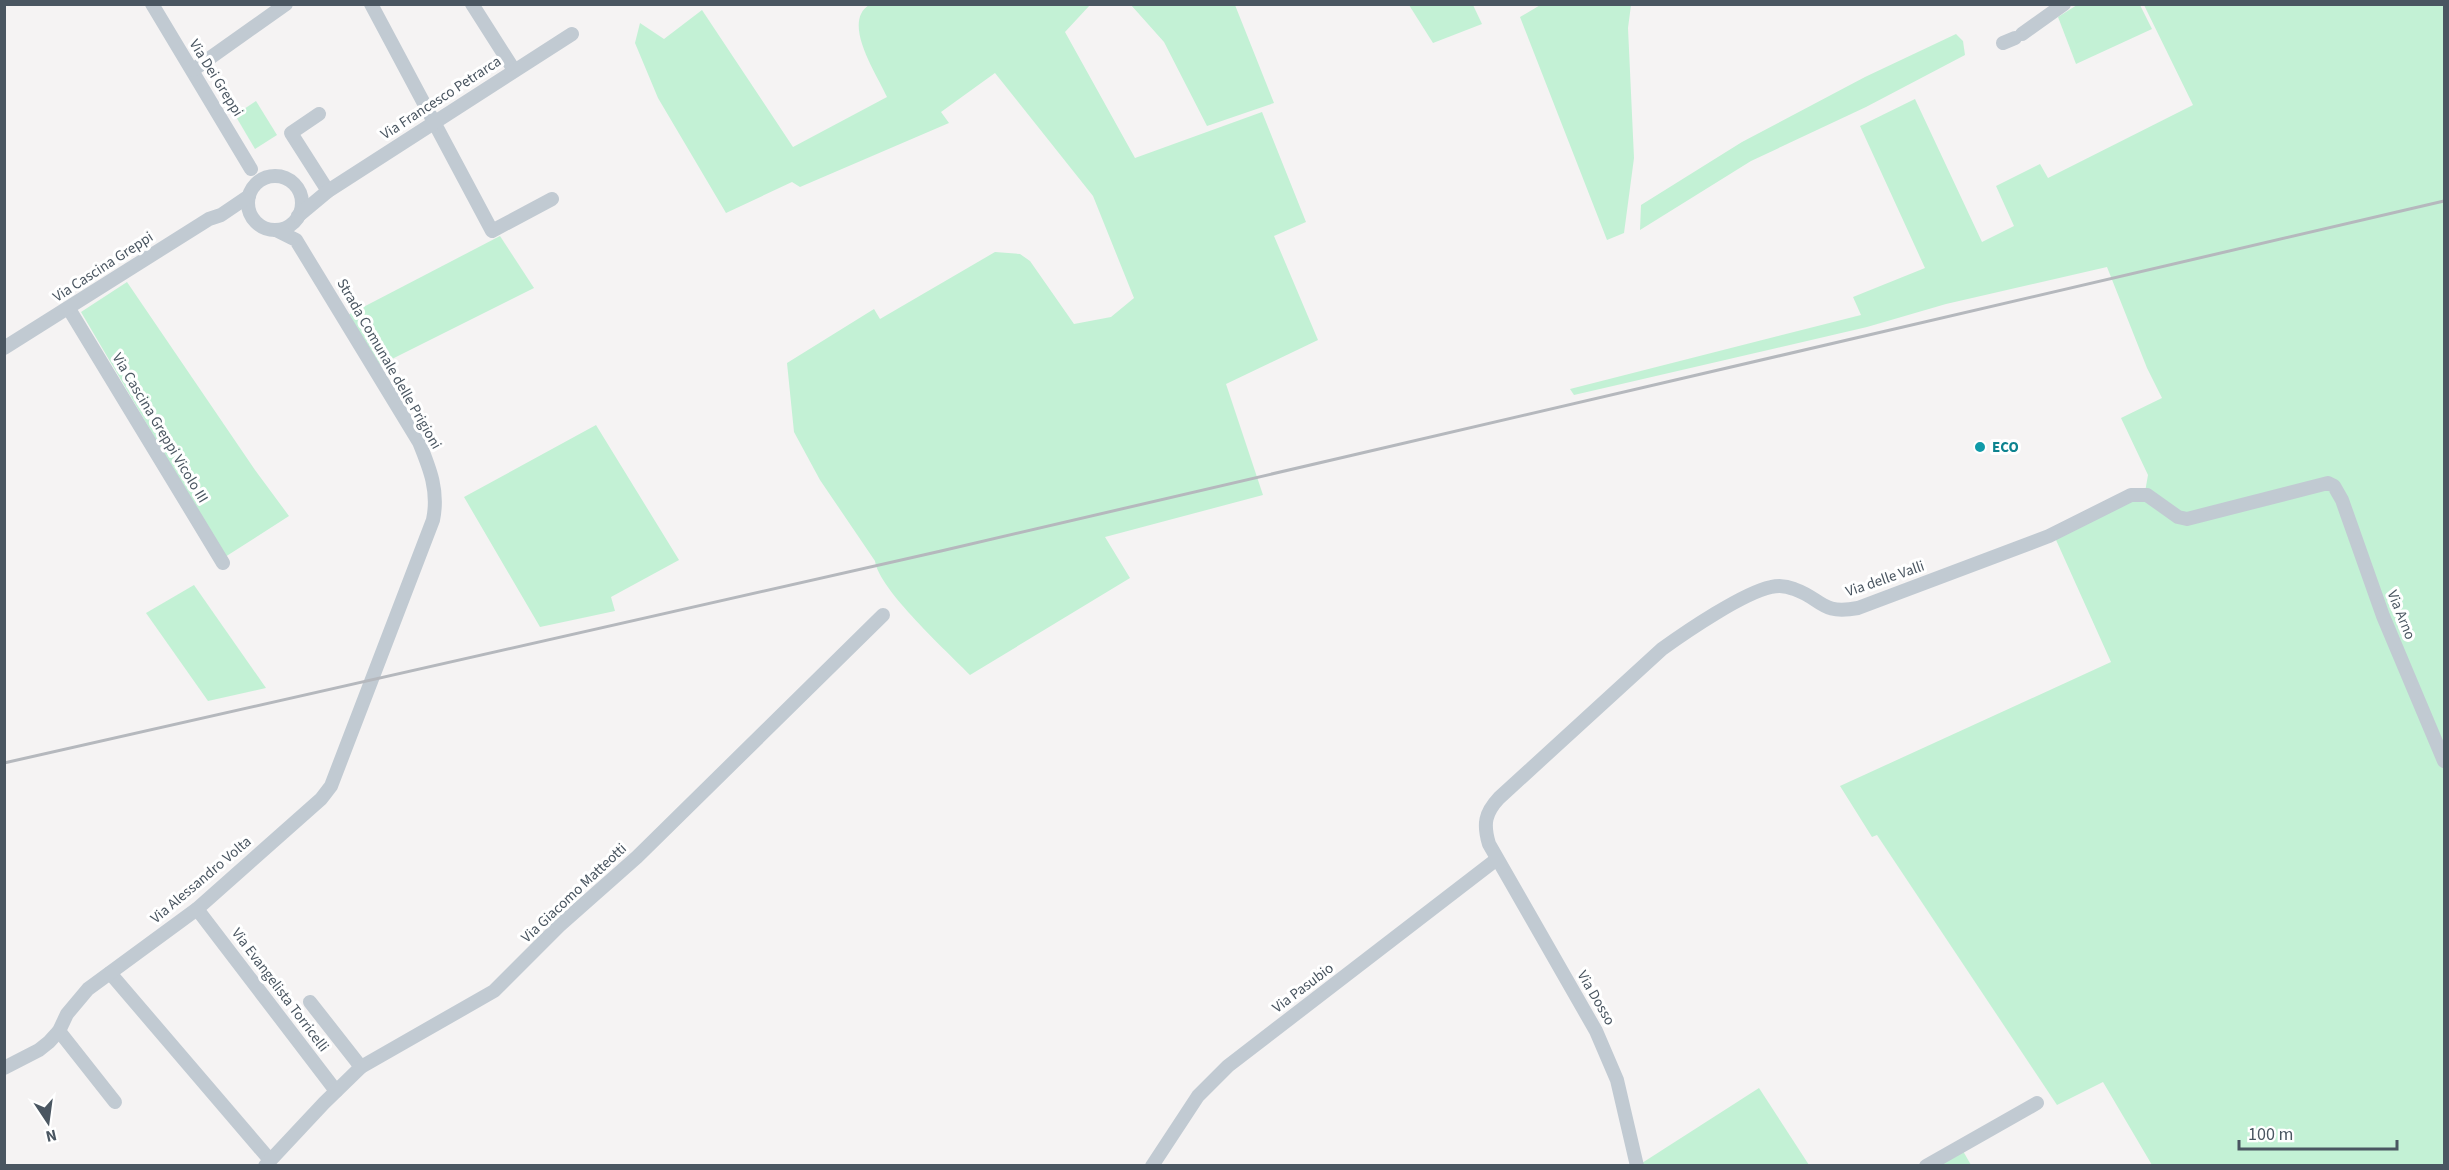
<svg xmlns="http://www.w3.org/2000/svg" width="2449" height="1170" viewBox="0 0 2449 1170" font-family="'Source Sans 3',sans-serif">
<rect width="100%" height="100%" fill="#f5f3f3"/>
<g fill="#c3f1d5">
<polygon points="1542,4 1631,5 1628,28 1634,158 1624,233 1607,240 1520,17"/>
<path d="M869,5H1090L1065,32L1135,158L1262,112L1306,222L1274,236L1318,340L1226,384L1263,495L1105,537L1130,578L970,675C948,652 879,590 875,561L820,480L794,432L787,363L874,309L880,319L995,252L1020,254L1030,261L1074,324L1111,317L1134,298L1093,196L995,73L941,112L949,123L800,187L792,182L726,213L658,98L635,43L640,23L664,39L702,10L793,147L887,97C878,76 841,23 869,5Z"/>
<polygon points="1131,5 1235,5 1274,103 1207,126 1164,42"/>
<polygon points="1409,5 1473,5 1482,24 1433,43"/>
<polygon points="2077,5 2140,5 2152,29 2076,64 2058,17"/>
<polygon points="2144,5 2444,5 2444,1165 2152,1165 2103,1082 2057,1105 1877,835 1872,837 1840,786 2111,662 2052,531 2145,492 2148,475 2121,418 2162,398 2147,368 2107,267 1946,304 1867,327 1574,395 1570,389 1861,315 1853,297 1925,268 1860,126 1915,99 1982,242 2014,226 1996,186 2040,164 2048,178 2193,105"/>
<polygon points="1956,34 1963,41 1965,55 1866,107 1751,161 1640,230 1641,205 1742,142 1865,77"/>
<polygon points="256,101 277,135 255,149 235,115"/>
<polygon points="500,236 534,288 380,365 348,315"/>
<polygon points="127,282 255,470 289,516 225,557 81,312"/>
<polygon points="596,425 679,560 611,597 615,611 540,627 464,497"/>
<polygon points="194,585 266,688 208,701 146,613"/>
<polygon points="1759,1088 1809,1165 1643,1166 1642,1163"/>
<polygon points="1963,1151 1971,1165 1938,1166"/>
</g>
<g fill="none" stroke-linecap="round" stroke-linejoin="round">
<g stroke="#c1cad2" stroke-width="14">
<polyline points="152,4 251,169"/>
<polyline points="371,4 492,231 552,199"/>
<polyline points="472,4 514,70"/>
<polyline points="2022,34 2064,4"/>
<polyline points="2003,43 2015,38"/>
<polyline points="193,70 286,4"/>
<polyline points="319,114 291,133 328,191"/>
<circle cx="275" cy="203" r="27"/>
<polyline points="298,216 328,191 572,34"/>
<polyline points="69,309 223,563"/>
<polyline points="4,348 209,219 221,215 249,196"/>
<polyline points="197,909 336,1091"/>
<polyline points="110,973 270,1160"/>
<polyline points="310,1002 361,1067"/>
<polyline points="59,1031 115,1102"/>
<path d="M4,1068L39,1050L49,1042L59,1031L67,1014L88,989L197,909L321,799L331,786L433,520C439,491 430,469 419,442L296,240L276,230"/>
<polyline points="265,1166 324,1103 361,1067 494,991 559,926 637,857 883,615"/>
<polyline points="1152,1166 1198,1096 1228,1066 1497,859"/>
<path d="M1637,1166L1617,1080L1596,1031L1489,844C1483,824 1485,813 1499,798L1662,649C1687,631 1743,593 1771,587C1779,585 1787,586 1794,589C1823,599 1820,615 1858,608L2049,536L2131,495H2147L2178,517L2187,519L2328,483L2334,486L2342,500L2383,616L2444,761"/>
<polyline points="1926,1166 2037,1103"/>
</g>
<polyline stroke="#b5b8bd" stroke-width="3" points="4,763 941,551 2444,201"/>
</g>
<circle fill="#0f9aa8" stroke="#fff" stroke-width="2" cx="1980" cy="447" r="6"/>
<g text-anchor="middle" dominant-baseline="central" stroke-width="6" stroke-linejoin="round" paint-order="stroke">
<g font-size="15" fill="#4a5661" stroke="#fff">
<text transform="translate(216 78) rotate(58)">Via Dei Greppi</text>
<text transform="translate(441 98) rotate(-33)">Via Francesco Petrarca</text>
<text transform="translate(103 267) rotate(-33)">Via Cascina Greppi</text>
<text transform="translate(389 364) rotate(60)">Strada Comunale delle Prigioni</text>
<text transform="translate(160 428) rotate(59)">Via Cascina Greppi Vicolo III</text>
<text transform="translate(1885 579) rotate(-19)">Via delle Valli</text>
<text transform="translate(2401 615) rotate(68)">Via Arno</text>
<text transform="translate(201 880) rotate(-40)">Via Alessandro Volta</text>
<text transform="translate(574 893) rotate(-43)">Via Giacomo Matteotti</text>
<text transform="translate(1303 988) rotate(-37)">Via Pasubio</text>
<text transform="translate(280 990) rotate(53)">Via Evangelista Torricelli</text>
<text transform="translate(1596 998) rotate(60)">Via Dosso</text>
</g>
<g font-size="15" font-weight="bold" fill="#0d838f" stroke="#fff" text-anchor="start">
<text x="1992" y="447">ECO</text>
</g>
</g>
<rect width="2449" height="1170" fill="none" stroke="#4a5661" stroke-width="12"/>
<g transform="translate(48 1122) rotate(167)" stroke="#ffffff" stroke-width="4.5" paint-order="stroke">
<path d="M0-4.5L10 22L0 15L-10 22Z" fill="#4a5661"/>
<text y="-9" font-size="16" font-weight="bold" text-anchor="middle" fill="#4a5661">N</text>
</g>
<path d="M2239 1140v9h158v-9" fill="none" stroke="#4a5661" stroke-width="3"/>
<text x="2248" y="1140" font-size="18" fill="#4a5661" stroke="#ffffff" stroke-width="4.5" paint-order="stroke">100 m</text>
</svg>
